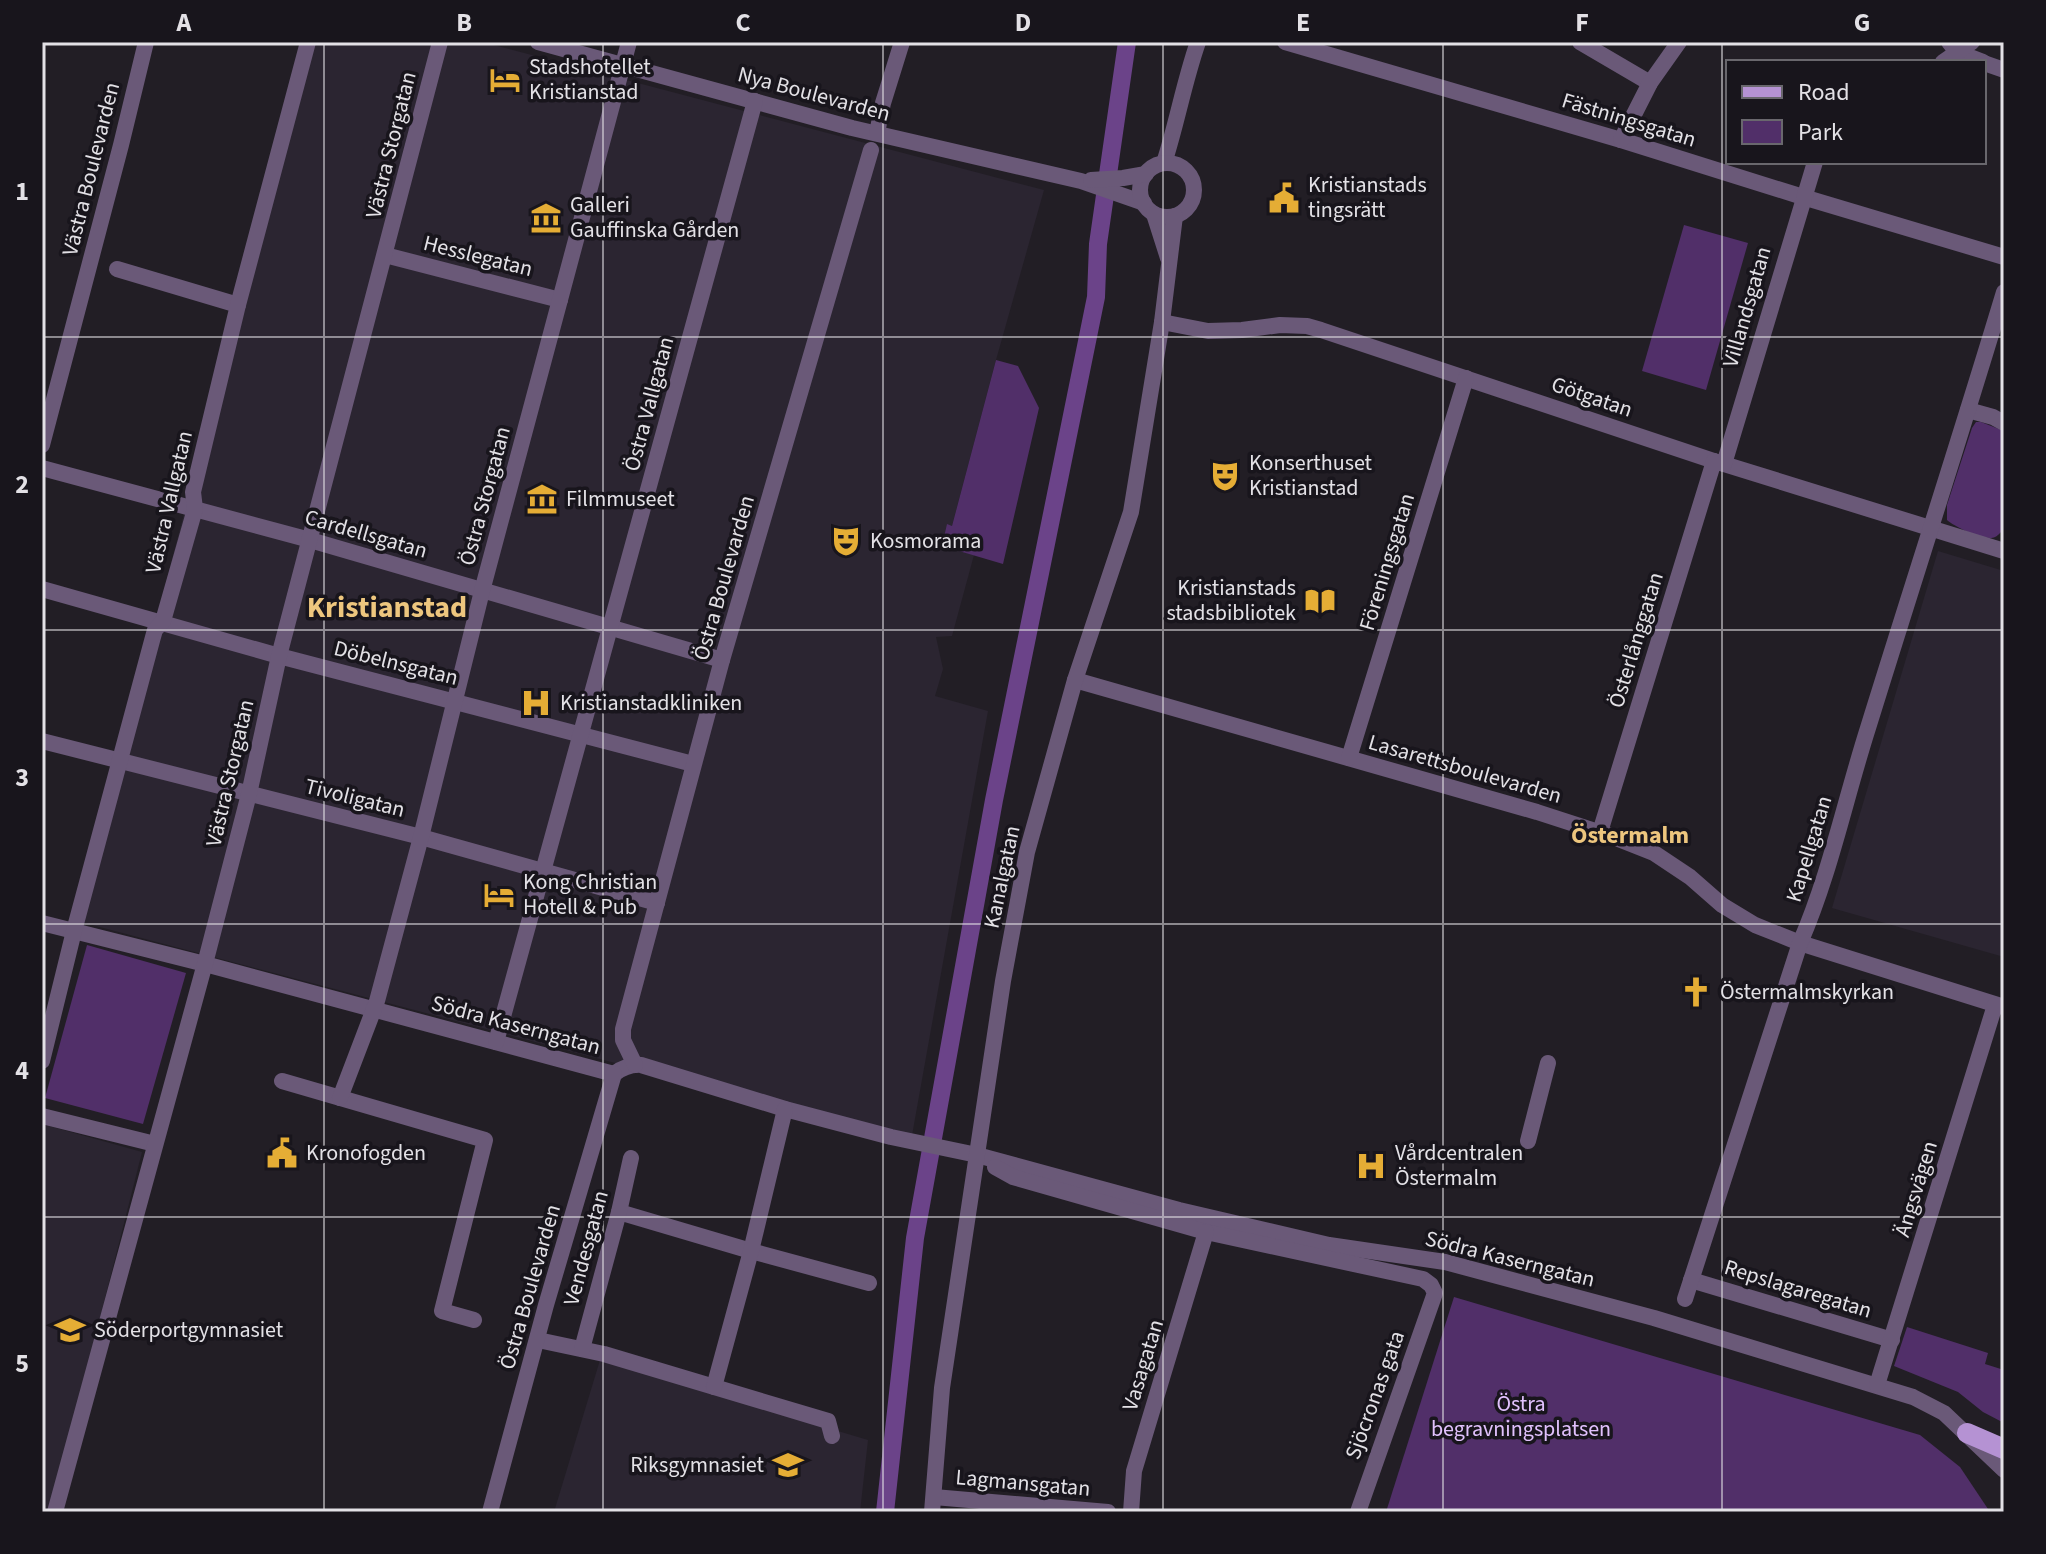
<svg xmlns="http://www.w3.org/2000/svg" width="2046" height="1554" viewBox="0 0 2046 1554" font-family="'Source Sans 3',sans-serif">
<rect width="100%" height="100%" fill="#221e25"/>
<g fill="#2b2531">
<polygon points="308,42 482,42 1044,190 996,360 952,526 948,525 942,545 974,555 952,636 936,637 943,669 935,696 988,711 911,1141 77,921"/>
<polygon points="1938,551 2004,571 2004,957 1832,908"/>
<polygon points="42,1124 142,1152 51,1512 42,1509"/>
<polygon points="600,1360 868,1440 860,1512 554,1512"/>
</g>
<g fill="#512f69">
<polygon points="1684,225 1748,243 1706,390 1642,371"/>
<polygon points="996,360 1018,366 1039,408 1003,564 942,546 947,524 952,526"/>
<path d="M1976,422H1981L2004,431V528C2002,531 1998,536 1995,537C1985,542 1955,527 1947,520V505L1972,428Z"/>
<polygon points="87,945 186,973 143,1124 45,1098"/>
<polygon points="1454,1297 1920,1435 1960,1467 1990,1512 1386,1512"/>
<polygon points="1907,1327 1988,1353 1985,1364 2004,1370 2004,1423 1983,1412 1958,1392 1894,1366"/>
</g>
<g fill="none" stroke-linecap="round" stroke-linejoin="round">
<polyline stroke="#6b4389" stroke-width="18" points="885,1512 915,1238 994,800 1096,297 1098,244 1127,42"/>
<g stroke="#6a5978" stroke-width="16">
<polyline points="538,42 852,128 1081,181 1144,203"/>
<polyline points="1285,42 1621,140 1803,197 2004,257"/>
<polyline points="1580,42 1650,83"/>
<polyline points="1949,42 1957,52 1983,62"/>
<polyline points="1943,62 1972,42"/>
<polyline points="1984,63 2004,70"/>
<polyline points="877,133 883,103 902,42"/>
<polyline points="1621,140 1650,83 1679,42"/>
<path d="M1164,163C1177,123 1184,82 1198,42"/>
<circle cx="1167" cy="190" r="27"/>
<polyline points="1091,180 1123,178 1146,174"/>
<polyline points="1154,214 1168,258"/>
<polyline points="385,255 560,300"/>
<polyline points="117,269 238,305"/>
<polyline points="1162,322 1208,331 1242,330 1280,325 1307,326 1321,330 1714,461 2004,551"/>
<polyline points="1968,410 1993,417 2004,423"/>
<polyline points="42,445 121,145 146,42"/>
<polyline points="1724,464 1815,162"/>
<polyline points="42,468 310,540 722,660"/>
<polyline points="42,589 279,656 693,764"/>
<polyline points="1075,680 1537,812 1611,836 1654,853 1690,877 1722,905 1755,925 1800,943 2004,1007"/>
<polyline points="42,741 421,837 657,903"/>
<polyline points="1349,758 1466,378"/>
<polyline points="1600,832 1714,461"/>
<path d="M42,923L205,964L614,1074C622,1068 630,1064 641,1065L785,1109L891,1137L977,1155L1179,1210L1329,1245L1445,1262L1654,1318L1913,1397L1944,1413L2004,1470"/>
<polyline points="496,1042 755,101"/>
<polyline points="42,1061 74,931 153,637 155,630 163,621 195,509 193,492 238,305 308,42"/>
<polyline points="635,1065 623,1040 623,1029 722,660 871,150"/>
<polyline points="282,1081 485,1140 442,1311 474,1320"/>
<polyline points="340,1098 377,1001 421,837 482,591 629,42"/>
<polyline points="42,1116 155,1144"/>
<polyline points="1528,1141 1548,1063"/>
<polyline points="995,1167 1013,1177 1206,1232 1423,1279 1431,1285 1435,1293 1358,1512"/>
<polyline points="619,1212 751,1251 869,1283"/>
<polyline points="1691,1280 1892,1340"/>
<path d="M1685,1299L1800,943C1830,874 1845,800 1868,728C1913,583 1960,438 2004,292"/>
<polyline points="538,1340 604,1354 828,1421 832,1436"/>
<polyline points="582,1349 619,1212 631,1158"/>
<polyline points="1877,1385 1995,1005"/>
<polyline points="714,1387 751,1251 785,1109"/>
<polyline points="934,1497 1108,1512"/>
<polyline points="55,1512 207,956 249,794 279,656 440,42"/>
<polyline points="490,1512 546,1305 614,1074"/>
<polyline points="932,1512 942,1388 1003,981 1027,852 1075,680 1131,512 1162,322 1175,216"/>
<polyline points="1131,1512 1134,1471 1206,1232"/>
</g>
<polyline stroke="#b592d3" stroke-width="20" points="1967,1433 2004,1449"/>
</g>
<path fill="none" stroke="#e3e1e6" stroke-width="2" stroke-opacity="0.55" d="M324,42V1512M603,42V1512M883,42V1512M1163,42V1512M1443,42V1512M1722,42V1512M42,337H2004M42,630H2004M42,924H2004M42,1217H2004"/>
<defs>
<g id="hotel-bare" transform="scale(2.4)"><path d="M-6-4.5h1.5V1H6V5H4.5V3h-9V5H-6ZM-4 0a1.8 1.8 0 1 1 3.6 0ZM.5 0V-2.5h3Q6-2.5 6 0Z" fill="#e5ad35" stroke="#18151c" stroke-width="2.5" paint-order="stroke"/></g>
<g id="civic-bare" transform="scale(2.4)"><path d="M-.6-6.5H3V-4.5H.6V-3L4-1V1h2V6H-6V1h2V-1L-.6-3ZM-1.2 2.5V6h2.4V2.5Z" fill="#e5ad35" stroke="#18151c" stroke-width="2.5" paint-order="stroke"/></g>
<g id="museum-bare" transform="scale(2.4)"><path d="M0-6L6-3V-2H-6V-3ZM-5-1h2V3h-2ZM-1-1h2V3h-2ZM3-1h2V3H3ZM-6 4H6V6H-6Z" fill="#e5ad35" stroke="#18151c" stroke-width="2.5" paint-order="stroke"/></g>
<g id="theatre-bare" transform="scale(2.4)"><path d="M-5-5.5Q0-4 5-5.5V0Q5 5 0 6Q-5 5-5 0ZM-3.3-2.5H-1v1.5H-3.3ZM1-2.5H3.3v1.5H1ZM-2.8 1Q0 5.5 2.8 1Z" fill="#e5ad35" stroke="#18151c" stroke-width="2.5" paint-order="stroke"/></g>
<g id="library-bare" transform="scale(2.4)"><path d="M-6-4Q-3-5.5-.7-3.5V5Q-3 3-6 4ZM6-4Q3-5.5 .7-3.5V5Q3 3 6 4Z" fill="#e5ad35" stroke="#18151c" stroke-width="2.5" paint-order="stroke"/></g>
<g id="hospital-bare" transform="scale(2.4)"><path d="M-5-5h3v3.5h4V-5h3V5h-3V1.5h-4V5h-3Z" fill="#e5ad35" stroke="#18151c" stroke-width="2.5" paint-order="stroke"/></g>
<g id="church-bare" transform="scale(2.4)"><path d="M-1.2-6h2.4v3.5h3.3v2.4h-3.3V6h-2.4V-.1h-3.3v-2.4h3.3Z" fill="#e5ad35" stroke="#18151c" stroke-width="2.5" paint-order="stroke"/></g>
<g id="school-bare" transform="scale(2.4)"><path d="M0-5L7-2L0 1L-7-2ZM-4 1L0 2.5L4 1V4Q0 6-4 4Z" fill="#e5ad35" stroke="#18151c" stroke-width="2.5" paint-order="stroke"/></g>
</defs>
<g fill-rule="evenodd">
<use href="#hotel-bare" x="505" y="80"/>
<use href="#civic-bare" x="1284" y="198"/>
<use href="#museum-bare" x="546" y="218"/>
<use href="#theatre-bare" x="1225" y="476"/>
<use href="#museum-bare" x="542" y="499"/>
<use href="#theatre-bare" x="846" y="541"/>
<use href="#library-bare" x="1320" y="601"/>
<use href="#hospital-bare" x="536" y="703"/>
<use href="#hotel-bare" x="499" y="895"/>
<use href="#church-bare" x="1696" y="992"/>
<use href="#civic-bare" x="282" y="1153"/>
<use href="#hospital-bare" x="1371" y="1166"/>
<use href="#school-bare" x="70" y="1330"/>
<use href="#school-bare" x="788" y="1465"/>
</g>
<g text-anchor="middle" dominant-baseline="central" stroke-width="7" stroke-linejoin="round" paint-order="stroke">
<g font-size="22" fill="#e3e1e6" stroke="#18151c" text-anchor="start">
<text x="529" y="67">Stadshotellet<tspan x="529" dy="25">Kristianstad</tspan></text>
<text x="1308" y="185">Kristianstads<tspan x="1308" dy="25">tingsrätt</tspan></text>
<text x="570" y="205">Galleri<tspan x="570" dy="25">Gauffinska Gården</tspan></text>
<text x="1249" y="463">Konserthuset<tspan x="1249" dy="25">Kristianstad</tspan></text>
<text x="566" y="499">Filmmuseet</text>
<text x="870" y="541">Kosmorama</text>
<text x="1296" y="588" text-anchor="end">Kristianstads<tspan x="1296" dy="25">stadsbibliotek</tspan></text>
<text x="560" y="703">Kristianstadkliniken</text>
<text x="523" y="882">Kong Christian<tspan x="523" dy="25">Hotell &amp; Pub</tspan></text>
<text x="1720" y="992">Östermalmskyrkan</text>
<text x="306" y="1153">Kronofogden</text>
<text x="1395" y="1153">Vårdcentralen<tspan x="1395" dy="25">Östermalm</tspan></text>
<text x="94" y="1330">Söderportgymnasiet</text>
<text x="764" y="1465" text-anchor="end">Riksgymnasiet</text>
</g>
<g font-size="22" fill="#e3e1e6" stroke="#18151c">
<text transform="translate(814 94) rotate(15)">Nya Boulevarden</text>
<text transform="translate(1629 120) rotate(17)">Fästningsgatan</text>
<text transform="translate(391 145) rotate(-76)">Västra Storgatan</text>
<text transform="translate(91 169) rotate(-76)">Västra Boulevarden</text>
<text transform="translate(478 256) rotate(14)">Hesslegatan</text>
<text transform="translate(1747 307) rotate(-74)">Villandsgatan</text>
<text transform="translate(1592 397) rotate(19)">Götgatan</text>
<text transform="translate(649 404) rotate(-75)">Östra Vallgatan</text>
<text transform="translate(485 496) rotate(-75)">Östra Storgatan</text>
<text transform="translate(169 502) rotate(-77)">Västra Vallgatan</text>
<text transform="translate(366 534) rotate(16)">Cardellsgatan</text>
<text transform="translate(1387 562) rotate(-73)">Föreningsgatan</text>
<text transform="translate(724 578) rotate(-74)">Östra Boulevarden</text>
<text transform="translate(1636 640) rotate(-73)">Österlånggatan</text>
<text transform="translate(396 663) rotate(14)">Döbelnsgatan</text>
<text transform="translate(1465 769) rotate(16)">Lasarettsboulevarden</text>
<text transform="translate(230 773) rotate(-77)">Västra Storgatan</text>
<text transform="translate(355 798) rotate(14)">Tivoligatan</text>
<text transform="translate(1809 849) rotate(-73)">Kapellgatan</text>
<text transform="translate(1002 877) rotate(-78)">Kanalgatan</text>
<text transform="translate(516 1025) rotate(15)">Södra Kaserngatan</text>
<text transform="translate(1916 1189) rotate(-73)">Ängsvägen</text>
<text transform="translate(586 1248) rotate(-75)">Vendesgatan</text>
<text transform="translate(1510 1259) rotate(14)">Södra Kaserngatan</text>
<text transform="translate(530 1287) rotate(-74)">Östra Boulevarden</text>
<text transform="translate(1798 1289) rotate(17)">Repslagaregatan</text>
<text transform="translate(1143 1365) rotate(-73)">Vasagatan</text>
<text transform="translate(1375 1395) rotate(-70)">Sjöcronas gata</text>
<text transform="translate(1023 1483) rotate(5)">Lagmansgatan</text>
</g>
<g font-size="22" fill="#e1c1fd" stroke="#18151c">
<text x="1521" y="1404">Östra<tspan x="1521" dy="25">begravningsplatsen</tspan></text>
</g>
<g font-size="24" font-weight="bold" fill="#edc67e" stroke="#18151c">
<text x="1630" y="835">Östermalm</text>
</g>
<g font-size="30" font-weight="bold" fill="#edc67e" stroke="#18151c">
<text x="387" y="607">Kristianstad</text>
</g>
</g>
<rect width="2046" height="1554" fill="none" stroke="#18151c" stroke-width="88"/>
<rect x="1726" y="60" width="260" height="104" fill="#18151c" stroke="#69676d" stroke-width="2"/>
<rect x="1742" y="86" width="40" height="12" fill="#b592d3" stroke="#69676d" stroke-width="2"/>
<text x="1798" y="100" font-size="24" fill="#e3e1e6">Road</text>
<rect x="1742" y="120" width="40" height="24" fill="#512f69" stroke="#69676d" stroke-width="2"/>
<text x="1798" y="140" font-size="24" fill="#e3e1e6">Park</text>
<rect x="44" y="44" width="1958" height="1466" fill="none" stroke="#e3e1e6" stroke-width="3"/>
<g font-size="26" text-anchor="middle" font-weight="bold" fill="#e3e1e6">
<text x="184" y="31">A</text>
<text x="464" y="31">B</text>
<text x="743" y="31">C</text>
<text x="1023" y="31">D</text>
<text x="1303" y="31">E</text>
<text x="1582" y="31">F</text>
<text x="1862" y="31">G</text>
<text x="22" y="200">1</text>
<text x="22" y="493">2</text>
<text x="22" y="786">3</text>
<text x="22" y="1079">4</text>
<text x="22" y="1372">5</text>
</g>
</svg>
